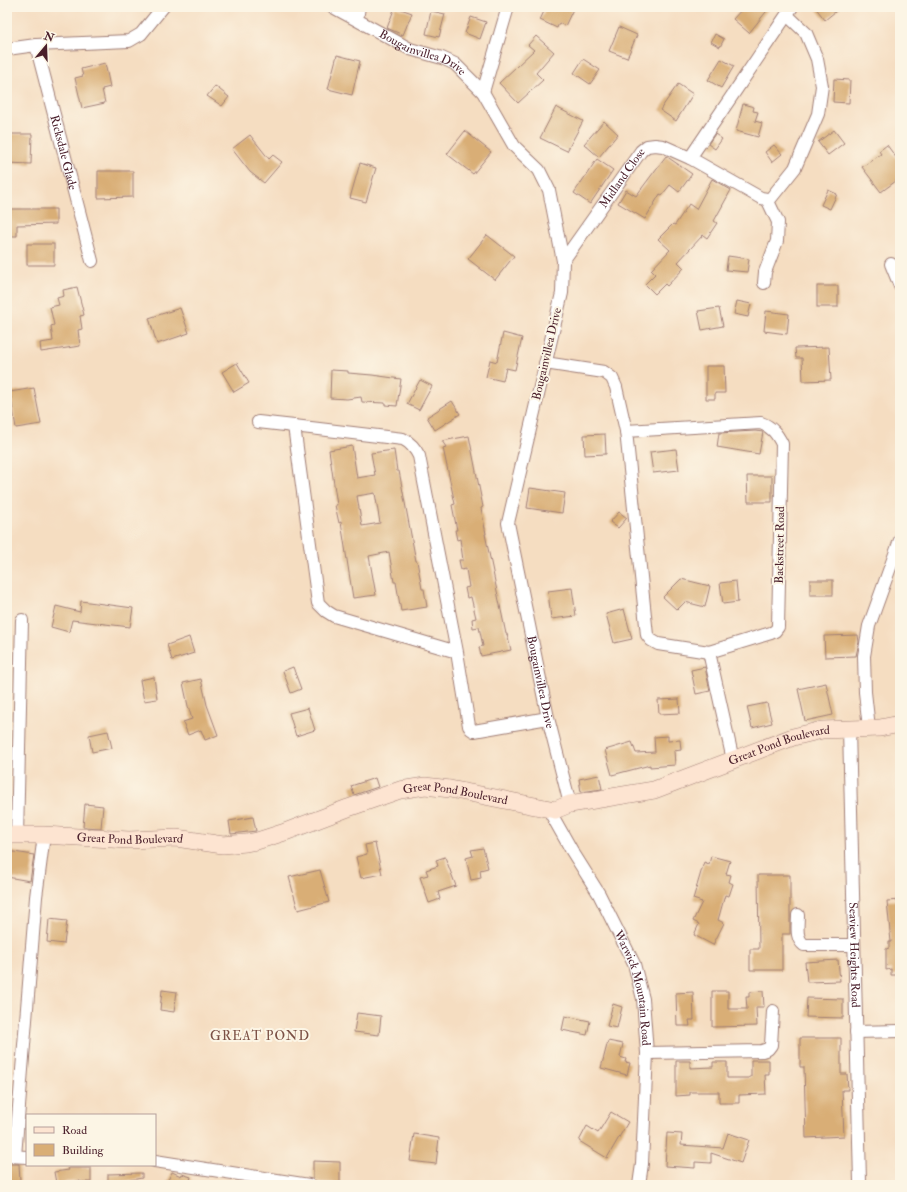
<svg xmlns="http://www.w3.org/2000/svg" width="907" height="1192" viewBox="0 0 907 1192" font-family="'IM FELL Double Pica',serif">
<rect width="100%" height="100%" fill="#fcf5e5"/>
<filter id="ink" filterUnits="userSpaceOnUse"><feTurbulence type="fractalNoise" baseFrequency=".025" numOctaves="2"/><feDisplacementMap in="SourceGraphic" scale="8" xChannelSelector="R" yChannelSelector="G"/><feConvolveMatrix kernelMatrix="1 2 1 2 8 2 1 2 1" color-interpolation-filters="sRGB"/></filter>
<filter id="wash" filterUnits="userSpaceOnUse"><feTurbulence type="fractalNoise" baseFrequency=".012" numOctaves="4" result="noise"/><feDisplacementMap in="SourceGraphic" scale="16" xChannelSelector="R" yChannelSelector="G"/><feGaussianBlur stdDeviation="0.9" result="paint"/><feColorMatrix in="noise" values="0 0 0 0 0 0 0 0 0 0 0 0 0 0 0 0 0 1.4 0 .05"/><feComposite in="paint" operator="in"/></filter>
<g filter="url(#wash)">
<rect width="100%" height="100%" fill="#f5ddc1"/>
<g id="blocks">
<g fill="#d9ae76" fill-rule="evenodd">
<polygon points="395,7 412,13 403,35 387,28"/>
<polygon points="546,7 574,7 565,26 559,23 557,28 540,20"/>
<polygon points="744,7 770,7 749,33 733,19"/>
<polygon points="815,7 841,7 825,20"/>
<polygon points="431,11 445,14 439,37 426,34"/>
<polygon points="471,17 486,22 480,39 465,33"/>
<polygon points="619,27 637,35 627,58 609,51"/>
<polygon points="715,34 724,39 720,47 711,42"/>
<polygon points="536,36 554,52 536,73 543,80 518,103 499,83 534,50 528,45"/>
<polygon points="337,55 360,61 352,95 328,89"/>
<polygon points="583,59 600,70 590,84 574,73"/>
<polygon points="721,59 734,66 721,88 708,80"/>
<polygon points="105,63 110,87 102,89 105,103 82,108 75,78 83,76 81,69"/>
<polygon points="834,79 850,80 849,103 833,102"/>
<polygon points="678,84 693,94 676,121 660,110"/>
<polygon points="215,86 229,97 222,106 207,96"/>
<polygon points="743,104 754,107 753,111 758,112 755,121 762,123 758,137 736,131"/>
<polygon points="556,107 583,121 567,151 540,138"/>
<polygon points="604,121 618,134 599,157 584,144"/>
<polygon points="834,130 844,143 828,155 818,142"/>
<polygon points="465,131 491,152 473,174 447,154"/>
<polygon points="7,134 32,134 31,164 7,163"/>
<polygon points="715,134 722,139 715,149 708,144"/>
<polygon points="250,135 269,159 273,155 282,162 264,183 250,172 232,149"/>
<polygon points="774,145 782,154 772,162 765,152"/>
<polygon points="887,145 900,163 900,178 881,192 862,167 881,154 879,151"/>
<polygon points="666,156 692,174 679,192 670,185 662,195 660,194 645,219 618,203 626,190 636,196"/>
<polygon points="597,159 613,170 590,204 574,193"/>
<polygon points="360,163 376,168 366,202 350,198"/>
<polygon points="98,171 133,171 133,197 98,198"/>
<polygon points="712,179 731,190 714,221 717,223 707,238 703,235 678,262 684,268 667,286 665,284 655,294 645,284 655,274 651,270 670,250 658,239 673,224 675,225 689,204 696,209"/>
<polygon points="828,190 837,194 830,209 821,205"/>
<polygon points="7,209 56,209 56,224 17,225 17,236 7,236"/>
<polygon points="487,235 514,256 495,280 468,259"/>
<rect x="27" y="244" width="27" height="21"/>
<polygon points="728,256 749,259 747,272 726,270"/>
<rect x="817" y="286" width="21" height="21"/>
<polygon points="77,287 84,315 80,316 82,329 78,330 80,346 41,352 40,343 53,341 51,326 54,325 50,307 59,305 57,298 64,296 63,290"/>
<polygon points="737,301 751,304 748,317 734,314"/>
<polygon points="180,308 189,333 157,344 149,318"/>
<polygon points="719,308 723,326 702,330 698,311"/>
<polygon points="766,311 789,314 787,334 764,331"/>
<polygon points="503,333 522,338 515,370 506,368 503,381 486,377 490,360 497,362"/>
<polygon points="829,347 831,380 803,381 802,358 796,358 795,348"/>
<polygon points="237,363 249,383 234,392 222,372"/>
<polygon points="706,366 724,366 725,393 715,393 715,399 706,399"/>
<polygon points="331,370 348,371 348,373 372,375 401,379 397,406 385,405 385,403 362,402 361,397 347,399 330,398"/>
<polygon points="420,380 432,386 419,410 407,404"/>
<polygon points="34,388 41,424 16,428 10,392"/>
<polygon points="452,401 460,414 435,430 427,417"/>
<polygon points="755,431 763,432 759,454 717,447 719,433"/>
<polygon points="605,434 606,454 585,455 584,435"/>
<polygon points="469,436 483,507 481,508 486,534 485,534 506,634 507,634 511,650 481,656 479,647 483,646 479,627 473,628 472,619 476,618 471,597 467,598 465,588 469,587 466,569 461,570 459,560 463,560 460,539 457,540 455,530 457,530 452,505 455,504 443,448 446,447 442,441"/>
<path d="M352,446L357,478L375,475L371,453L394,450L397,471H399L416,561H417L422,589H424L427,607L401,611L396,582H394L389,552L369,556L376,595L353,598L341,522L339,523L335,505H337L329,450ZM375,493L380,523L362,526L357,496Z"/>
<polygon points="676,449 679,470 653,473 650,452"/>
<polygon points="747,476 772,476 772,502 748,502"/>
<polygon points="530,488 565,493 562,513 527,508"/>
<polygon points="619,512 627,518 618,528 610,522"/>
<polygon points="681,579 710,586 705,607 685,602 677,610 663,597"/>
<rect x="810" y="580" width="23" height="15"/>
<polygon points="736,581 738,602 723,604 720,583"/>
<polygon points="572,588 576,616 551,619 548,591"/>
<polygon points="81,601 133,608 130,627 72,620 69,632 51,627 56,606 80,612"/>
<polygon points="624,609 632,639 614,643 606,614"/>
<polygon points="858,635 859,642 856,656 825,657 824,636"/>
<polygon points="189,637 194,653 172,660 167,645"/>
<polygon points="293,667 301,689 291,693 283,671"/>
<polygon points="705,667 710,691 696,694 691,670"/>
<polygon points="154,677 157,699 144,701 140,680"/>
<polygon points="201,679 207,705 218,735 205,740 201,730 188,735 183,722 192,719 188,706 183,683"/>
<polygon points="826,683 833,715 805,721 798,689"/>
<polygon points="679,699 680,713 659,714 658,700"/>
<polygon points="767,703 772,723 752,728 747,707"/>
<polygon points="308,708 315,730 296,736 289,713"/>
<polygon points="108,731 112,748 92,752 89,735"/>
<polygon points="668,736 668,741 680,740 681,750 674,751 675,765 650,767 650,765 612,775 605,750 632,742 636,753 655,752 654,737"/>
<polygon points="599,775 602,789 581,792 579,779"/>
<polygon points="375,778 378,787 354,795 351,786"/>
<polygon points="85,804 103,806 101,828 83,827"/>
<polygon points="253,817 256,831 231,834 229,821"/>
<polygon points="375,843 382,874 361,878 356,857 367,854 365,845"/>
<polygon points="483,848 488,868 480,870 481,878 471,880 466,858 473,856 471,850"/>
<polygon points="7,851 34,855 30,881 7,877"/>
<polygon points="711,856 730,861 726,874 731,875 729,882 733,884 729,896 725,895 718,920 724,923 713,945 694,935 699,924 693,921 702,902 693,899 704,862 709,864"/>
<polygon points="445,857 456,886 438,892 440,899 429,903 420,877 428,875 426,870 438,866 436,860"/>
<polygon points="320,870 329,902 298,910 289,877"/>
<polygon points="758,875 790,875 790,934 782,934 782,970 750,970 750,949 759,949"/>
<polygon points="900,900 900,975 891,975 891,969 886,970 886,949 889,948 889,942 891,942 887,901"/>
<polygon points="49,919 67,921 64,944 47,942"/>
<polygon points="838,960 840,981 807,982 805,962"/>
<polygon points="162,990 177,992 174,1012 160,1010"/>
<polygon points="712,991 728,991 728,1009 747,1009 746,997 749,997 749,992 763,991 764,1007 756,1007 757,1026 712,1027"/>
<polygon points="693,992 694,1020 689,1020 690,1026 677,1026 676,993"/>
<polygon points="807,998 843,999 843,1018 806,1017"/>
<polygon points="613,1004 622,1007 617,1028 607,1026"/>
<polygon points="357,1013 381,1016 379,1035 354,1032"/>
<polygon points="565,1016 590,1021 587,1035 562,1030"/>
<polygon points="800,1038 841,1038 841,1074 847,1074 848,1090 842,1090 844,1136 806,1138 804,1067 800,1067"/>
<polygon points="608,1041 623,1044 620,1057 626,1059 625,1062 630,1063 627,1075 601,1068"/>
<polygon points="751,1060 769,1060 769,1075 765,1075 766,1094 739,1095 739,1103 719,1103 719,1092 690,1092 690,1095 676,1096 676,1061 690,1061 690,1068 713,1067 713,1062 727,1062 727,1078 749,1078 749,1077 751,1077"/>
<polygon points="611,1112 628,1122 607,1158 579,1141 587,1126 598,1133"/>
<polygon points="667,1133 682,1134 681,1145 723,1148 728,1133 749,1140 741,1163 711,1153 711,1163 695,1162 695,1168 665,1166"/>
<polygon points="414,1134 439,1138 436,1164 410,1161"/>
<polygon points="313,1161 340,1162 340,1183 316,1182 313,1179"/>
<polygon points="7,1164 19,1164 20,1182 7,1183"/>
<polygon points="68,1168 91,1168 91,1182 80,1182 80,1181 56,1183 54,1172 69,1170"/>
<polygon points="172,1172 181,1176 182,1174 191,1177 190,1180 202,1185 173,1185 167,1182"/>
<polygon points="142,1173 142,1178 119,1182 120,1184 108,1184 108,1174"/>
</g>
</g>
</g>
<g filter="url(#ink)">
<use href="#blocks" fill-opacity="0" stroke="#a07e76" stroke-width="1"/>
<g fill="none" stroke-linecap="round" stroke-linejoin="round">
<g stroke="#a07e76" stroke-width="14">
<g id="street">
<path id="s1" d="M333,7L410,49L442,58L455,64L483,92L514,146L539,170L549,190L563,261L562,293L508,523L548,718L570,804"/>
<polyline points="357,19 359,7"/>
<path id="s2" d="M36,45L92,261"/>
<polyline points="7,49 36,45 129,41 141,34 163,7"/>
<polyline points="483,92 508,7"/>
<polyline points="690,158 792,7"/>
<polyline points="767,199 771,198 795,168 818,114 822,86 817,59 806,33 787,15"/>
<path id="s3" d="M563,261L641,151L647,146L655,145L663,146L690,158L761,198L767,199"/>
<polyline points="891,264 900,286"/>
<polyline points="764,283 765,272 777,241 778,222 767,199"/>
<polyline points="545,363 604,372 612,378 616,387 626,431 647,635 651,640 658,644 709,652"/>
<polyline points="258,422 294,426"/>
<path d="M626,431L761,423C772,427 777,434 782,444L778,627L775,631L771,633L709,652L733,760"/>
<path d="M457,652L334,616L326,611L318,603L294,426L403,439C411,443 415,448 419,456L457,652L469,726L471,729L474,731L548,718"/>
<path id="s4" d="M849,728L860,1182"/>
<polyline points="869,728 865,692 864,656 869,626 900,540"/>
<path id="s5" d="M549,810L572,851L599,894L634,964L643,999L647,1053L642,1164L639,1185"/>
<polyline points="17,836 22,620"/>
<path d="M798,915C798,926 795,938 804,945H854"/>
<polyline points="856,1032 900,1031"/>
<polyline points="647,1053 762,1051 768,1049 771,1045 773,1011"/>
<polyline points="8,1156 27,1157"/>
<polyline points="15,1156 36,897 44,835"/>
<polyline points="155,1161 309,1185"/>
</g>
</g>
<g stroke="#a07e76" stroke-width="18">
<g id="secondary">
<path id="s6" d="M7,835H44L129,840L176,838L223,845L246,843L257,841L285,832L348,808L400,790L425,786L450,789L555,810L570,804L654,790L793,737L822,730L880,728L900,724"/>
</g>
</g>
<use href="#street" stroke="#fff" stroke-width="12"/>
<use href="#secondary" stroke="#fde4d1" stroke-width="17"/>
</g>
</g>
<g text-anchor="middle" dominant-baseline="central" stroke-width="4" stroke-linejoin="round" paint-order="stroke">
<g font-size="12" fill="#4a1f2b" stroke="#fcf5e5">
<text stroke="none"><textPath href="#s1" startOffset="101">Bougainvillea Drive</textPath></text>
<text stroke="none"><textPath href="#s2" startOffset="111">Ricksdale Glade</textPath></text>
<text stroke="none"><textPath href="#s3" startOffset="102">Midland Close</textPath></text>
<text transform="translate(547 354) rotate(-77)">Bougainvillea Drive</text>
<text transform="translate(780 545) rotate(-89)">Backstreet Road</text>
<text stroke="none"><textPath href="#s1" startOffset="797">Bougainvillea Drive</textPath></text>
<text stroke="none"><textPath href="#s6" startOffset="795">Great Pond Boulevard</textPath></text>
<text stroke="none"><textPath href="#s6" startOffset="459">Great Pond Boulevard</textPath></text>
<text stroke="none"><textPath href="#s6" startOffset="123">Great Pond Boulevard</textPath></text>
<text stroke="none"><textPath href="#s4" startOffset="227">Seaview Heights Road</textPath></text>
<text stroke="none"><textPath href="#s5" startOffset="199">Warwick Mountain Road</textPath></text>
</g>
<g font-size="13" letter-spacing="1" fill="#7c5145" stroke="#fcf5e5">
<text x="260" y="1036">GREAT POND</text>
</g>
</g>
<rect width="907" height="1192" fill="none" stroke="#fcf5e5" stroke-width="24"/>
<rect x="26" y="1114" width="130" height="52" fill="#fcf5e5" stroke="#b59f9b"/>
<rect x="34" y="1127" width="20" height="6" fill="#fde4d1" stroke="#b59f9b"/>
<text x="62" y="1134" font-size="12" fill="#4a1f2b">Road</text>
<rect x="34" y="1144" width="20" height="12" fill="#d9ae76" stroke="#b59f9b"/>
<text x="62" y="1154" font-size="12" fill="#4a1f2b">Building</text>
<g transform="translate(46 46) rotate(19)" stroke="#fcf5e5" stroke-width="3" paint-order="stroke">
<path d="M0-3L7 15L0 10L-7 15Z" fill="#4a1f2b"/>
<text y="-6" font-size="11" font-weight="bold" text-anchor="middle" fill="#4a1f2b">N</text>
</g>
</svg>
